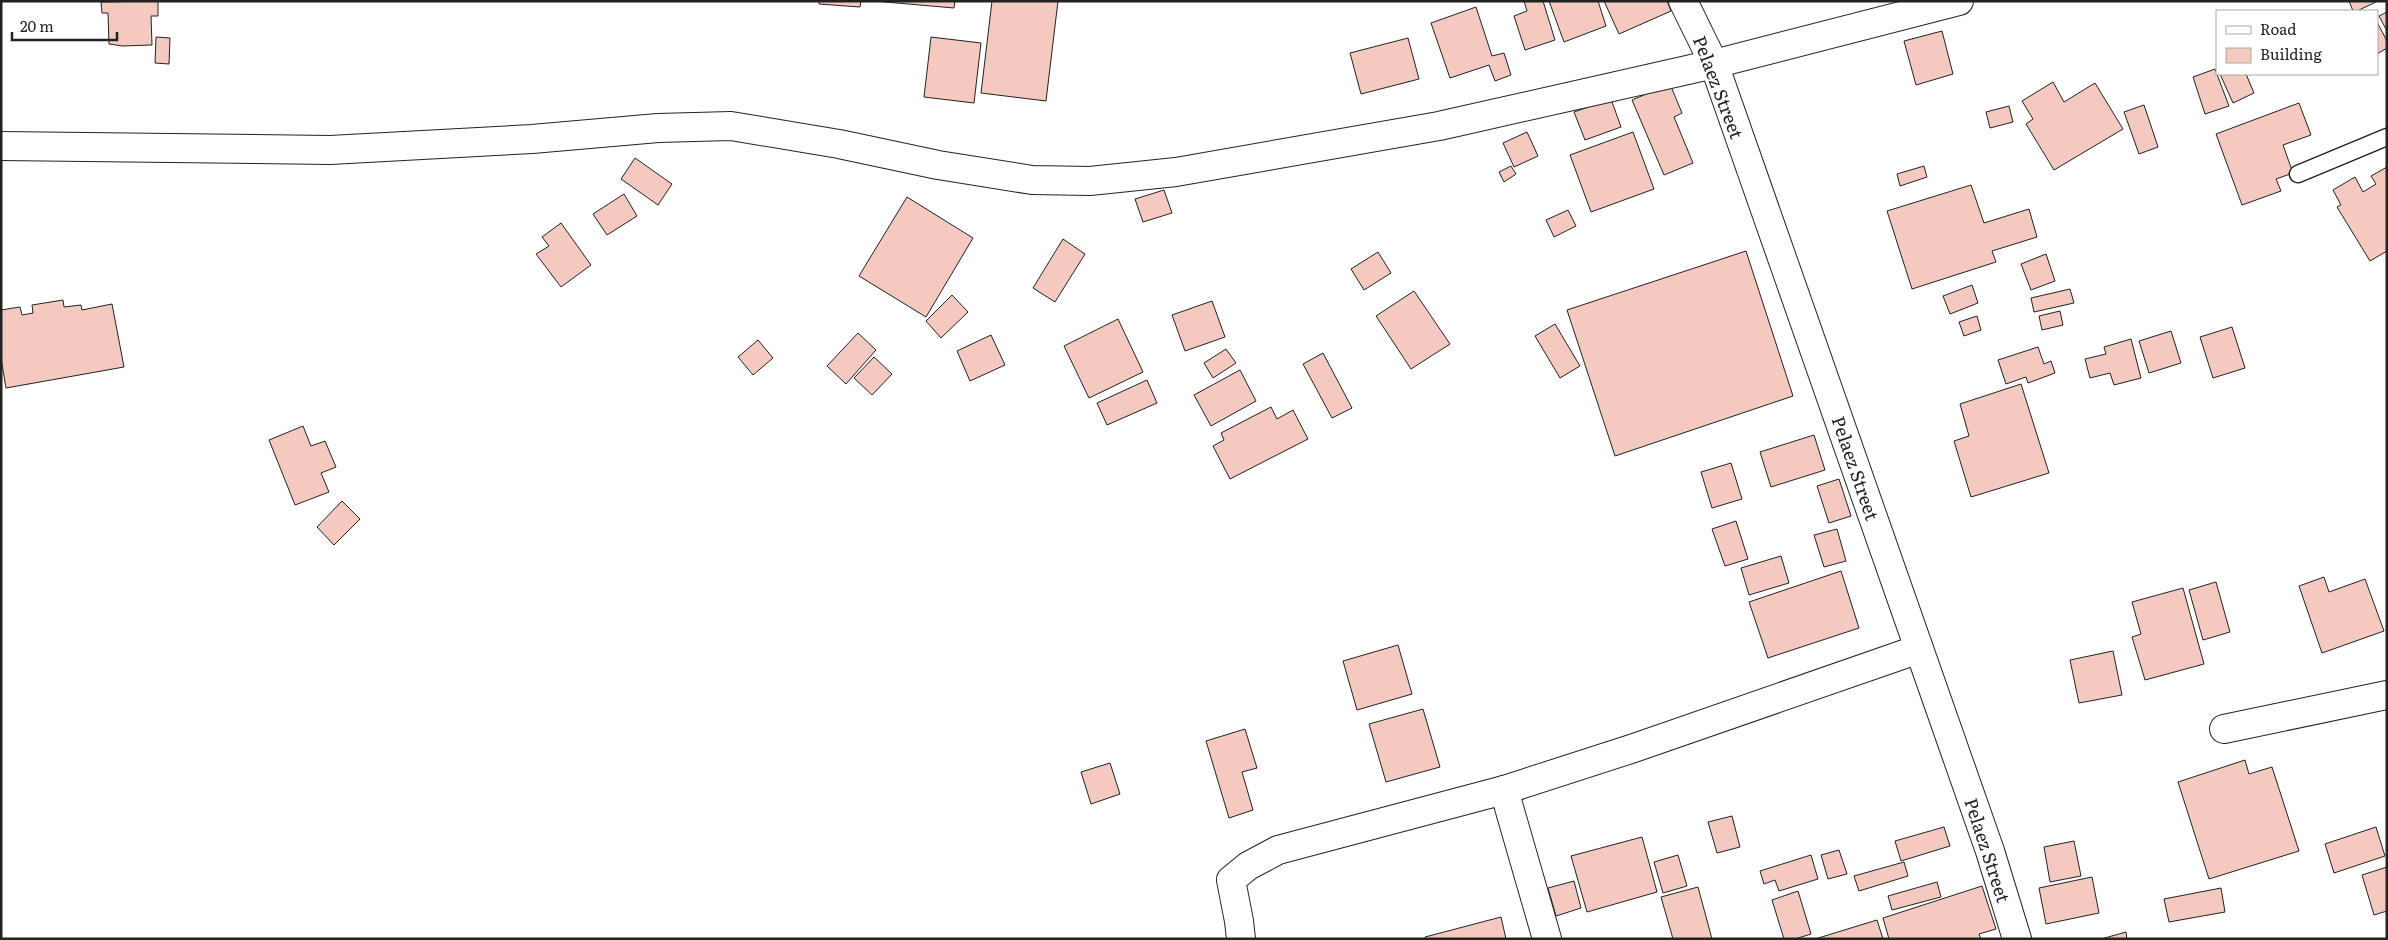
<svg xmlns="http://www.w3.org/2000/svg" width="2388" height="940" viewBox="0 0 2388 940" font-family="Literata,serif">
<rect width="100%" height="100%" fill="#fff"/>
<g fill="#f3c9c0" stroke="#222">
<polygon points="158,1 158,16 151,16 152,45 123,46 109,44 108,13 102,13 101,2"/>
<polygon points="819,1 861,1 860,7 819,4"/>
<polygon points="874,1 955,1 954,8"/>
<polygon points="992,1 1058,1 1046,101 981,93"/>
<polygon points="1524,1 1543,1 1555,40 1525,50 1514,16 1527,11"/>
<polygon points="1549,1 1598,1 1606,26 1564,42"/>
<polygon points="1604,1 1667,1 1671,11 1619,34"/>
<polygon points="2349,1 2378,1 2357,11 2353,11"/>
<polygon points="1476,7 1492,56 1504,53 1511,75 1495,81 1489,65 1450,78 1431,23"/>
<polygon points="2387,12 2387,31 2379,16"/>
<polygon points="2377,22 2387,41 2387,48 2377,54"/>
<polygon points="1942,31 1953,74 1916,85 1904,41"/>
<polygon points="156,37 170,38 169,64 155,63"/>
<polygon points="931,37 981,43 974,103 924,97"/>
<polygon points="1408,38 1419,79 1361,94 1350,53"/>
<polygon points="2215,69 2229,106 2205,114 2193,77"/>
<polygon points="2220,74 2246,74 2254,93 2233,103"/>
<polygon points="2053,82 2064,102 2095,83 2123,129 2054,170 2026,124 2033,119 2022,101"/>
<polygon points="1670,84 1682,113 1674,117 1693,163 1664,175 1632,100"/>
<polygon points="1611,99 1621,127 1585,140 1574,112"/>
<polygon points="2299,103 2311,135 2283,145 2293,173 2276,179 2281,191 2242,205 2216,134"/>
<polygon points="2144,105 2158,147 2139,154 2124,112"/>
<polygon points="2009,106 2013,122 1990,128 1986,112"/>
<polygon points="1527,132 1538,156 1514,167 1503,143"/>
<polygon points="1633,132 1654,189 1591,212 1570,155"/>
<polygon points="635,158 672,184 658,205 621,179"/>
<polygon points="1511,166 1516,174 1504,182 1499,172"/>
<polygon points="1924,166 1927,177 1900,186 1897,174"/>
<polygon points="2387,167 2387,251 2370,261 2337,207 2341,205 2333,190 2355,177 2363,192 2376,184 2371,176"/>
<polygon points="1971,185 1984,223 2029,209 2037,237 1992,251 1996,262 1912,289 1887,211"/>
<polygon points="1164,190 1172,213 1143,222 1135,199"/>
<polygon points="624,194 637,216 607,235 593,214"/>
<polygon points="907,197 973,238 926,317 859,276"/>
<polygon points="1568,210 1576,226 1554,237 1546,220"/>
<polygon points="561,223 591,265 561,287 536,254 549,246 542,237"/>
<polygon points="1063,239 1085,254 1055,302 1033,288"/>
<polygon points="1746,251 1793,396 1615,456 1567,310"/>
<polygon points="1378,252 1391,273 1364,290 1351,269"/>
<polygon points="2046,254 2055,281 2031,290 2021,264"/>
<polygon points="1972,285 1978,303 1950,314 1943,296"/>
<polygon points="2070,289 2074,303 2034,312 2031,298"/>
<polygon points="1414,291 1450,344 1411,369 1376,316"/>
<polygon points="952,295 968,312 941,338 926,321"/>
<polygon points="63,300 64,307 81,305 82,310 112,304 124,367 6,388 1,358 1,310 20,307 22,315 33,313 32,305"/>
<polygon points="1212,301 1225,337 1185,351 1172,315"/>
<polygon points="2060,311 2063,325 2042,330 2039,316"/>
<polygon points="1977,316 1981,330 1964,336 1959,322"/>
<polygon points="1118,319 1143,372 1089,398 1064,346"/>
<polygon points="1555,324 1580,366 1560,378 1535,336"/>
<polygon points="2232,327 2245,368 2213,378 2200,337"/>
<polygon points="2171,331 2181,363 2149,373 2139,341"/>
<polygon points="858,333 876,350 846,384 827,366"/>
<polygon points="991,335 1005,365 970,381 957,351"/>
<polygon points="2131,339 2141,378 2114,385 2110,373 2090,378 2085,359 2106,354 2104,347"/>
<polygon points="758,340 773,358 753,375 738,357"/>
<polygon points="2038,347 2044,364 2051,361 2055,373 2028,383 2026,377 2006,384 1998,360"/>
<polygon points="1226,349 1236,363 1213,378 1204,363"/>
<polygon points="1323,353 1352,408 1332,418 1303,364"/>
<polygon points="874,357 892,374 872,395 854,378"/>
<polygon points="1240,370 1256,401 1211,426 1194,395"/>
<polygon points="1147,380 1157,403 1107,425 1097,403"/>
<polygon points="2021,384 2049,473 1971,497 1954,441 1969,436 1960,404"/>
<polygon points="1271,407 1277,419 1293,410 1308,439 1230,479 1213,446 1224,440 1221,433"/>
<polygon points="303,426 311,446 325,441 336,467 321,473 329,492 295,505 269,440"/>
<polygon points="1814,435 1825,470 1771,487 1760,452"/>
<polygon points="1731,463 1742,499 1712,508 1701,472"/>
<polygon points="1839,479 1851,516 1829,523 1817,486"/>
<polygon points="342,501 360,519 334,545 317,527"/>
<polygon points="1736,521 1748,559 1725,566 1712,529"/>
<polygon points="1837,529 1846,561 1824,567 1814,535"/>
<polygon points="1781,556 1789,583 1749,595 1741,568"/>
<polygon points="1841,571 1859,628 1768,658 1749,602"/>
<polygon points="2324,577 2329,592 2365,579 2384,631 2322,653 2299,586"/>
<polygon points="2216,582 2230,632 2203,640 2189,590"/>
<polygon points="2183,588 2204,664 2145,680 2132,637 2141,634 2132,602"/>
<polygon points="1398,645 1412,694 1357,710 1343,661"/>
<polygon points="2113,651 2122,695 2079,703 2070,660"/>
<polygon points="1423,709 1440,767 1386,782 1369,724"/>
<polygon points="1245,729 1257,768 1242,772 1253,810 1229,818 1206,741"/>
<polygon points="2245,760 2249,774 2272,767 2299,851 2209,879 2178,782"/>
<polygon points="1110,763 1120,794 1091,804 1081,772"/>
<polygon points="1732,816 1740,847 1717,853 1708,822"/>
<polygon points="1944,827 1950,846 1901,861 1895,841"/>
<polygon points="2376,827 2385,856 2334,873 2325,844"/>
<polygon points="1642,837 1657,892 1587,912 1571,856"/>
<polygon points="2074,841 2081,876 2050,882 2044,847"/>
<polygon points="1839,850 1847,874 1828,879 1821,855"/>
<polygon points="1678,855 1687,886 1663,893 1654,862"/>
<polygon points="1811,855 1818,879 1779,891 1775,880 1764,884 1760,871"/>
<polygon points="1904,862 1908,876 1859,891 1854,876"/>
<polygon points="2387,867 2387,911 2374,915 2362,875"/>
<polygon points="2092,877 2099,913 2046,924 2039,888"/>
<polygon points="1574,881 1581,908 1556,916 1548,888"/>
<polygon points="1937,882 1941,897 1892,910 1888,896"/>
<polygon points="1982,886 1996,929 1979,934 1981,939 1889,939 1883,918"/>
<polygon points="1698,887 1712,939 1673,939 1661,897"/>
<polygon points="2221,888 2225,912 2169,922 2164,899"/>
<polygon points="1798,891 1811,934 1795,939 1784,939 1772,900"/>
<polygon points="1501,917 1506,939 1425,939 1425,937"/>
<polygon points="1877,920 1883,939 1815,939"/>
<polygon points="2126,932 2127,939 2101,939"/>
</g>
<g fill="none" stroke-linecap="round" stroke-linejoin="round">
<g stroke="#222" stroke-width="19">
<polyline id="service" points="2298,174 2387,137"/>
</g>
<g stroke="#222" stroke-width="30">
<g id="minor">
<polyline points="2224,729 2387,695"/>
<polyline points="1504,790 1547,939"/>
<polyline points="1241,939 1239,921 1231,880 1248,866 1278,850 1504,790 1634,748 1919,649"/>
</g>
</g>
<g stroke="#222" stroke-width="30">
<polyline id="tertiary" points="1683,1 1714,64 1990,851 2017,939"/>
</g>
<g stroke="#222" stroke-width="30">
<polyline id="secondary" points="1,146 330,150 532,139 658,128 731,126 839,144 938,165 1032,180 1090,181 1176,172 1439,126 1714,64 1959,1"/>
</g>
<use href="#service" stroke="#fff" stroke-width="16"/>
<use href="#minor" stroke="#fff" stroke-width="28"/>
<use href="#tertiary" stroke="#fff" stroke-width="28"/>
<use href="#secondary" stroke="#fff" stroke-width="28"/>
</g>
<g text-anchor="middle" dominant-baseline="central" stroke-width="4" stroke-linejoin="round" paint-order="stroke">
<g font-size="18" fill="#222" stroke="#fff">
<text transform="translate(1719 87) rotate(69)">Pelaez Street</text>
<text transform="translate(1856 468) rotate(71)">Pelaez Street</text>
<text transform="translate(1988 850) rotate(72)">Pelaez Street</text>
</g>
</g>
<rect width="2388" height="940" fill="none" stroke="#222222" stroke-width="5"/>
<rect x="2216" y="10" width="162" height="65" fill="#ffffff" stroke="#a7a7a7"/>
<rect x="2226" y="26" width="25" height="8" fill="#ffffff" stroke="#a7a7a7"/>
<text x="2260" y="35" font-size="15" fill="#222222">Road</text>
<rect x="2226" y="48" width="25" height="15" fill="#f3c9c0" stroke="#a7a7a7"/>
<text x="2260" y="60" font-size="15" fill="#222222">Building</text>
<path d="M12 32v8h105v-8" fill="none" stroke="#222222" stroke-width="2.5"/>
<text x="20" y="32" font-size="15" fill="#222222" stroke="#ffffff" stroke-width="4" paint-order="stroke">20 m</text>
</svg>
